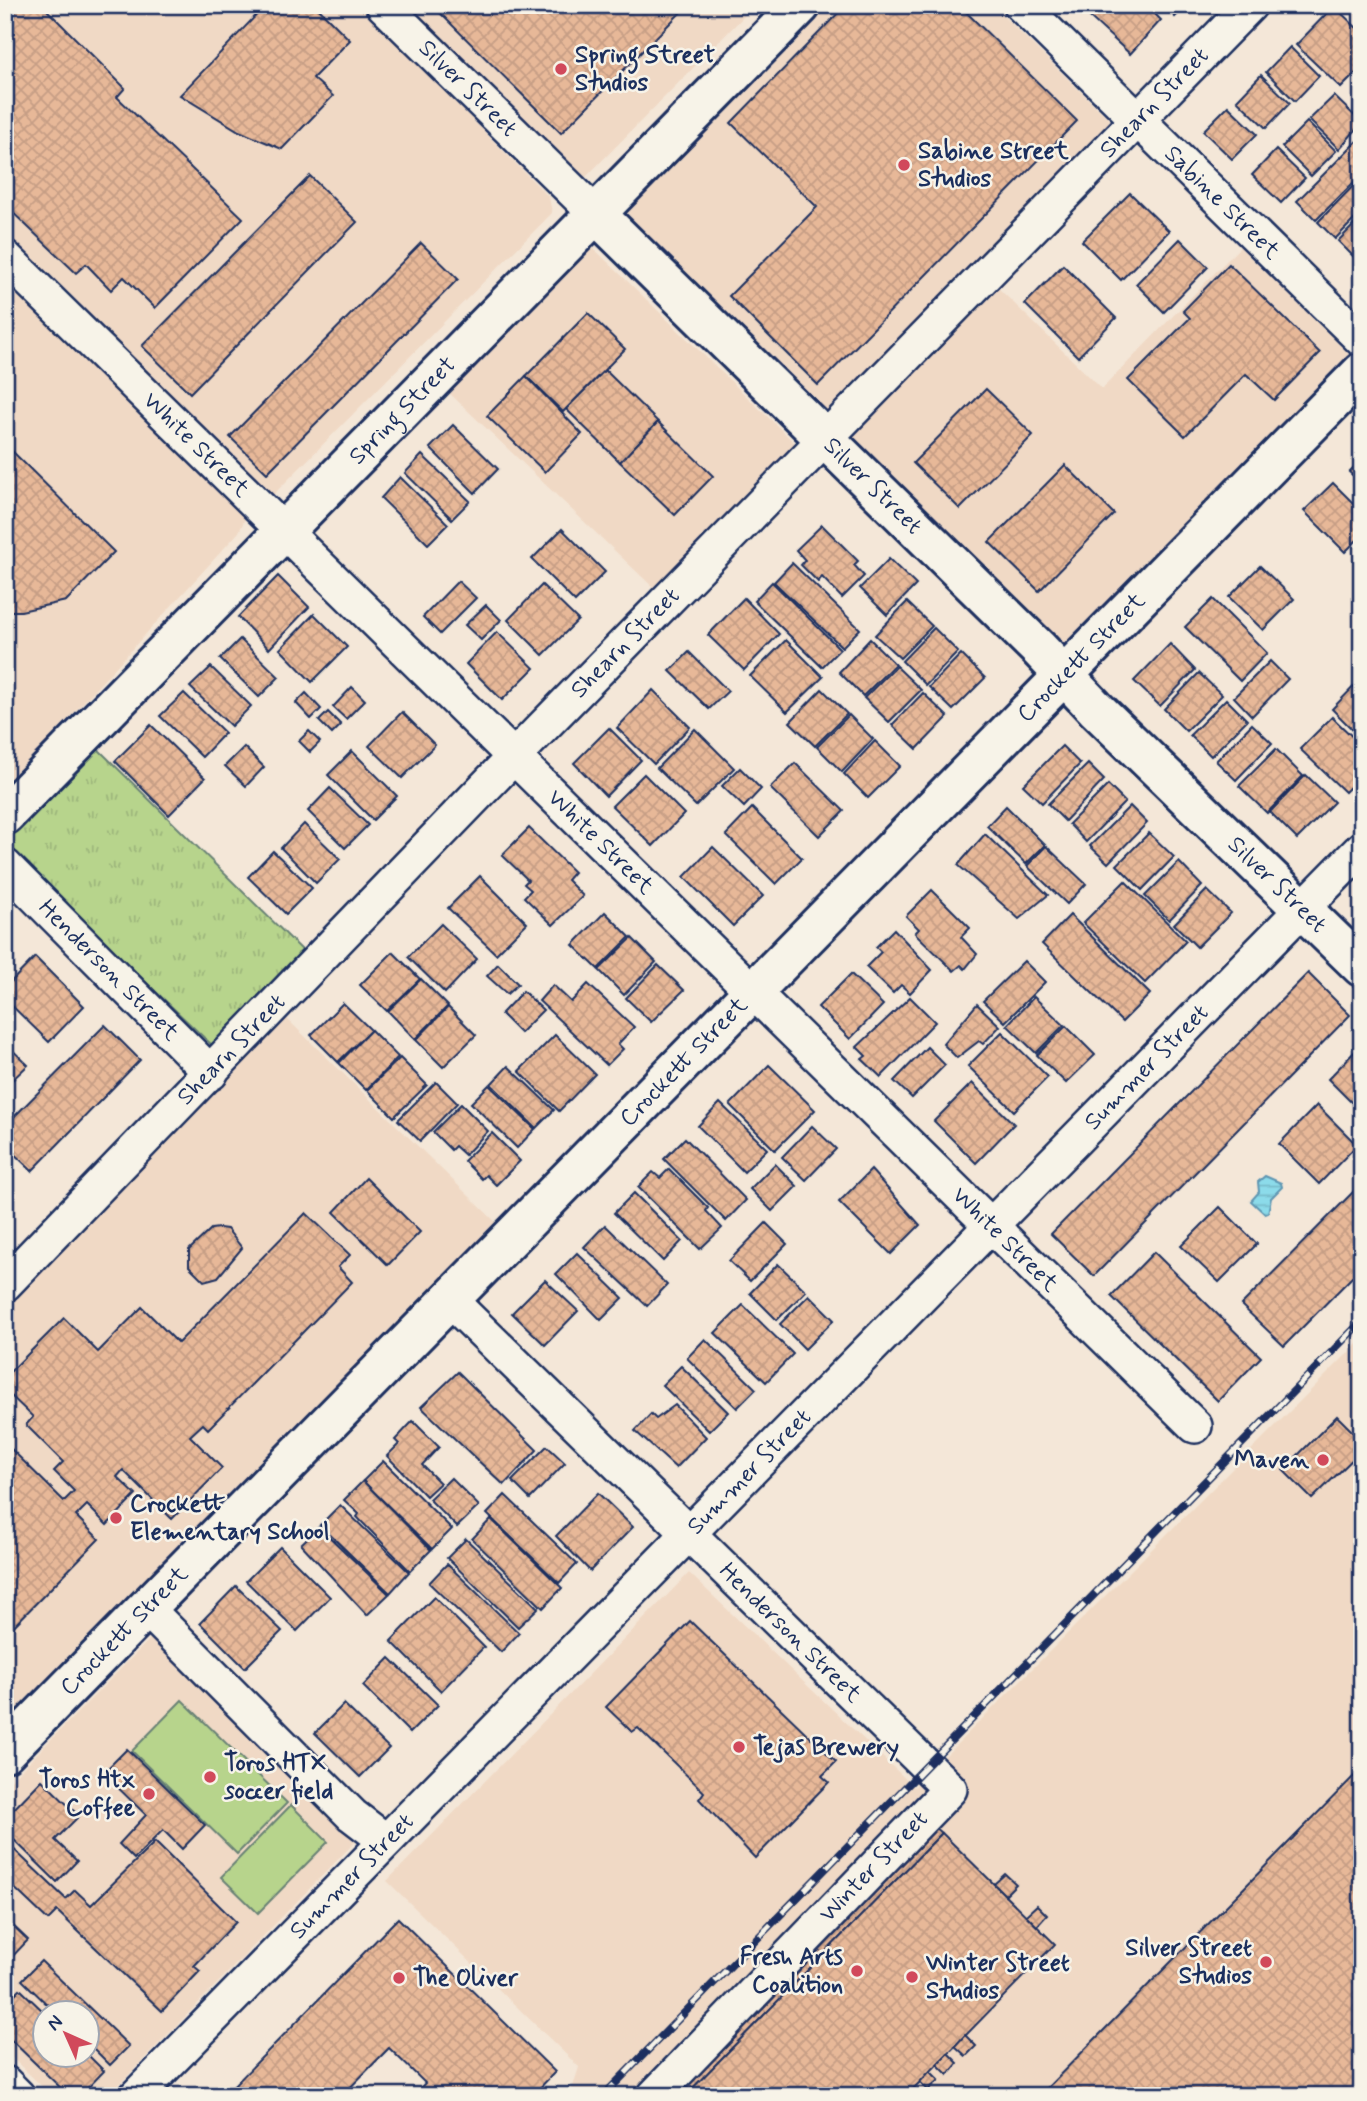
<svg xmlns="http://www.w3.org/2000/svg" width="1367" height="2101" viewBox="0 0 1367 2101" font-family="Mynerve,sans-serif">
<defs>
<pattern id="grass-tufts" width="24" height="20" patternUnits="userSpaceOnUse" patternTransform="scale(1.75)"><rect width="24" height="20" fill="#b7d48c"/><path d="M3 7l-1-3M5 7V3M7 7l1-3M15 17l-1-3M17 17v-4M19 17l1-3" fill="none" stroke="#9db67b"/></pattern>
<pattern id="water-rules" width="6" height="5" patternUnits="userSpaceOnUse" patternTransform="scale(1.75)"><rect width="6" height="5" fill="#8cdbea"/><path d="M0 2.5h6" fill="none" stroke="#78bccb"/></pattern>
<pattern id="building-cross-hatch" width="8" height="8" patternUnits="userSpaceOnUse" patternTransform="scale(1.75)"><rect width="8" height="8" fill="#e7b898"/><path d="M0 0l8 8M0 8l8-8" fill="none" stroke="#c69e85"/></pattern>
</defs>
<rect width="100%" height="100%" fill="#f4e7d8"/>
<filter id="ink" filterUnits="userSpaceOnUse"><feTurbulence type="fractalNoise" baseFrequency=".0143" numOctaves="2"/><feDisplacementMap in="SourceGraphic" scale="14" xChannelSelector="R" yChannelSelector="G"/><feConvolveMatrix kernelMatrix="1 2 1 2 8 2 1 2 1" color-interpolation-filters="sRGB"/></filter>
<g filter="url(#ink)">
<g fill="#f0d9c5" fill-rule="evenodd">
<polygon points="5,5 359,5 549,197 552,213 271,497 5,232"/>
<polygon points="397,5 755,5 582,181"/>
<polygon points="817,5 992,5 1116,126 825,423 613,213"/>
<polygon points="588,243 799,447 657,591 444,388"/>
<polygon points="1240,247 1349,354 1060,652 842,441 994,284 1102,389"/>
<polygon points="5,277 239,507 245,519 239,532 5,788"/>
<polygon points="282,1014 506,1232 5,1746 5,1290"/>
<polygon points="1362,1339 1362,2096 570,2096 579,2067 387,1881 689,1573 914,1787"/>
<path d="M151,1638L355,1842L108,2096H52L5,2051V1786ZM46,2014H88V2056H46Z"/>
</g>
<polygon fill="url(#grass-tufts)" stroke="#698275" stroke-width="2" points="96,747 305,953 216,1049 5,848 5,836"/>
<g fill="#b7d48c" stroke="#698275" stroke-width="2">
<polygon points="182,1700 287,1803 237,1854 132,1751"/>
<polygon points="291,1805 328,1842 258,1913 221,1877"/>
</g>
<polygon fill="url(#water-rules)" stroke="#5f96b2" stroke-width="2" points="1265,1176 1281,1183 1282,1187 1271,1198 1268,1213 1265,1214 1251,1201 1259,1192 1258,1182"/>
<g fill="url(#building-cross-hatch)" stroke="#1b2f5e" stroke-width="2">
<polygon points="5,5 42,5 125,88 117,97 243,218 155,308 124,277 111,290 86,264 76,273 5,205"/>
<polygon points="266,5 315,5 350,40 313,78 333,96 282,149 239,131 180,95"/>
<polygon points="432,5 688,5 561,133"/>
<polygon points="846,5 959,5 1077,121 818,385 729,296 817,207 731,123"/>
<polygon points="1084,5 1146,5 1161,20 1130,54 1081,9"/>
<polygon points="1163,5 1187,5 1175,17"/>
<polygon points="1334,6 1362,33 1362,67 1341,88 1296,45"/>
<polygon points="1290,47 1319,76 1295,101 1266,72"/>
<polygon points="1261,75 1290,103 1266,128 1237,100"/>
<polygon points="1334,96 1362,123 1339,149 1309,120"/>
<polygon points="1228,106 1257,134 1232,159 1203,131"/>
<polygon points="1307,122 1336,151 1311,176 1282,147"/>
<polygon points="1362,136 1362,174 1316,220 1297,201"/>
<polygon points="1276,150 1305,178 1281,203 1252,175"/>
<polygon points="310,176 357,222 190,393 142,346"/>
<polygon points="1362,177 1362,212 1335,239 1318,222"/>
<polygon points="1130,193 1169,231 1121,280 1082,241"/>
<polygon points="1362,217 1362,255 1357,260 1338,241"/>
<polygon points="1180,239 1208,267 1164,312 1136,284"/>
<polygon points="421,243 458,279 267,473 230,437"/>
<polygon points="1229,264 1320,353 1274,400 1246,374 1185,436 1128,380 1190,318 1183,311"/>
<polygon points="1063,265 1116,318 1078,357 1025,304"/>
<polygon points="588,313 625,349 563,412 526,376"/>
<polygon points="605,370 658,422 620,462 566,409"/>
<polygon points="526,376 582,434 545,472 487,416"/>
<polygon points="986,389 1033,435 960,509 913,463"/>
<polygon points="658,422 713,476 675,515 620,462"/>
<polygon points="453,425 498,469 475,493 430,448"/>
<polygon points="5,444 114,552 66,601 21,611 5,611"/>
<polygon points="422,455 470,501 452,519 405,473"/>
<polygon points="1362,459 1362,484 1349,472"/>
<polygon points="1065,465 1114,514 1039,591 989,542"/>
<polygon points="400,477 448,524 428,544 381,498"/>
<polygon points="1333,483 1362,512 1362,535 1345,552 1304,511"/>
<polygon points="822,525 858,561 854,565 864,576 842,598 822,577 818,582 801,565 805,560 796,550"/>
<polygon points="562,529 605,572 575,602 532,559"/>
<polygon points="889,559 916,585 887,615 860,588"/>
<polygon points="792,563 860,629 842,647 774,582"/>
<polygon points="1260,566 1294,599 1263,630 1229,597"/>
<polygon points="278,576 309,607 269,649 238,617"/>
<polygon points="458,581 476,598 440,634 423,617"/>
<polygon points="772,582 840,649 822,667 754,601"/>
<polygon points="542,585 578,620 543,655 508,620"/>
<polygon points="744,598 779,634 744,670 708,635"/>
<polygon points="1213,599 1267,653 1240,681 1185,627"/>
<polygon points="907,602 932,626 900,658 875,635"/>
<polygon points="486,605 501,620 481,640 465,625"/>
<polygon points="314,614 347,647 312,682 280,649"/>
<polygon points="934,628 958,652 926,685 902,661"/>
<polygon points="497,632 534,668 502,700 466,664"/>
<polygon points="240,639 279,677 259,697 220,659"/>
<polygon points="870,639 895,664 863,696 839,672"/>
<polygon points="786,640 823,677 787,712 750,676"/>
<polygon points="1170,644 1195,670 1160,706 1134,681"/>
<polygon points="689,652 728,691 709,709 670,671"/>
<polygon points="961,654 985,678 953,710 929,687"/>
<polygon points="1270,661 1288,679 1252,716 1234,697"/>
<polygon points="896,666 921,690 889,722 864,698"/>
<polygon points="211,667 251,706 231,726 190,687"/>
<polygon points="1199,673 1222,695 1186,731 1164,709"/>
<polygon points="1362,678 1362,739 1332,709"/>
<polygon points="352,687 365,700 346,719 333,707"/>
<polygon points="822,689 847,714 815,746 790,722"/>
<polygon points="653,690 690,727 654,764 617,728"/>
<polygon points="184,693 225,733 202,757 160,716"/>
<polygon points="306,693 321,709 311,719 296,703"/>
<polygon points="923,693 948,717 917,749 892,725"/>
<polygon points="1226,699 1247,720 1211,756 1190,735"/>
<polygon points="328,712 341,725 332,734 319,721"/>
<polygon points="402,712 435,745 402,778 369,746"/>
<polygon points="849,715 873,739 842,772 817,747"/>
<polygon points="1332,717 1362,746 1362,775 1345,792 1300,749"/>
<polygon points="1252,724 1272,743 1236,780 1216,761"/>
<polygon points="151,725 205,778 169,815 115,761"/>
<polygon points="609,728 641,760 606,796 574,763"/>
<polygon points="695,729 734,768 696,806 657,768"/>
<polygon points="309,731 320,742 310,752 299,741"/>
<polygon points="875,741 900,766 868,798 844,774"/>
<polygon points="1062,746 1080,764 1042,803 1023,785"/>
<polygon points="244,747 264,767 246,786 225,766"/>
<polygon points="1276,749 1303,776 1267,813 1239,786"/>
<polygon points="352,751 397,796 373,820 328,775"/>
<polygon points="795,763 844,811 819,836 770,788"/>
<polygon points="1088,764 1104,780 1065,821 1048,804"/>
<polygon points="740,768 761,789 744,807 722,786"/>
<polygon points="644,774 684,814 653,846 612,806"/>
<polygon points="1306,775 1334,802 1297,839 1270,812"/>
<polygon points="1108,785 1125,802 1086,842 1069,824"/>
<polygon points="330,788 368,825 345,848 308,811"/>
<polygon points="1006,806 1045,845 1026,864 987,826"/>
<polygon points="1130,806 1147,823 1108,863 1090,846"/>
<polygon points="752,808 802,858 776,884 726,835"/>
<polygon points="304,824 340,859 316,883 281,848"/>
<polygon points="529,828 574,872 567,880 583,896 553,925 524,897 531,890 524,884 528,880 502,855"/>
<polygon points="1149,833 1174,857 1142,890 1117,865"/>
<polygon points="985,834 1048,895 1019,919 958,865"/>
<polygon points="1046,846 1086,884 1067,904 1027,866"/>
<polygon points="713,847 763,896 733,926 684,877"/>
<polygon points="273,851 312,888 286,914 248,877"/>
<polygon points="1179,862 1202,886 1169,920 1145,896"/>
<polygon points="480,876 527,923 496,954 448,908"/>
<polygon points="1125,881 1186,941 1145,983 1083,923"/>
<polygon points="932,890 970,928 961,937 977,954 965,969 961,965 954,971 915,933 919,929 906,916"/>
<polygon points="1207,890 1231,913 1197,947 1174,924"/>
<polygon points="605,912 630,937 598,969 573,945"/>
<polygon points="1070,915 1150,994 1122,1022 1042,944"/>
<polygon points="441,924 477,959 445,993 408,957"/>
<polygon points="894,929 932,970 910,993 901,985 893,993 866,967 881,952 876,947"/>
<polygon points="632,938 656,962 624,995 599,970"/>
<polygon points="393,952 420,979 387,1011 360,985"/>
<polygon points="35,957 84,1006 49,1042 5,999 5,988"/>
<polygon points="1024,961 1045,982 1005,1022 983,1001"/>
<polygon points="498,964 518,984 507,994 487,976"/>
<polygon points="658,965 684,990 651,1022 626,998"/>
<polygon points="1308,973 1350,1015 1094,1276 1051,1234"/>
<polygon points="851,974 883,1005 850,1039 818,1007"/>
<polygon points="421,979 448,1006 415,1039 388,1011"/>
<polygon points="588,984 634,1027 618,1044 623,1049 607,1065 539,1001 553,985 571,1002"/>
<polygon points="523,991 543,1010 520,1033 501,1014"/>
<polygon points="910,997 935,1022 881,1077 862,1059 866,1056 857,1047"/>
<polygon points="1034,997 1064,1025 1036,1053 1007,1025"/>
<polygon points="343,1003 371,1030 338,1062 311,1035"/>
<polygon points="977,1004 1000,1026 983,1044 979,1041 957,1058 943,1044"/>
<polygon points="448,1007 476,1035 443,1067 416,1040"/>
<polygon points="105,1025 140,1060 32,1171 5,1145 5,1126"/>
<polygon points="1066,1026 1095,1055 1066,1083 1037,1055"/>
<polygon points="371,1030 398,1057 366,1090 339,1063"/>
<polygon points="1002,1032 1048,1077 1014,1111 968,1066"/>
<polygon points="555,1035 595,1074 559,1111 519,1071"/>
<polygon points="5,1043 28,1065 5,1087"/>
<polygon points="1362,1044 1362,1113 1328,1079"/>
<polygon points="927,1047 945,1065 912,1098 894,1081"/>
<polygon points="400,1058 427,1085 394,1117 367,1090"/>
<polygon points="769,1065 815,1110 775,1150 730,1105"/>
<polygon points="508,1066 554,1110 536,1128 491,1084"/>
<polygon points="436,1082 457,1103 420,1141 398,1120"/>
<polygon points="972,1083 1014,1124 976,1163 934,1121"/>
<polygon points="489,1085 535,1129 517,1148 471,1103"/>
<polygon points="720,1103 767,1149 744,1172 698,1126"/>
<polygon points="461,1104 488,1131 465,1155 455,1146 451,1150 433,1132"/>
<polygon points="1317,1105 1357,1145 1319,1184 1279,1144"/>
<polygon points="812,1126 836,1149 806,1180 782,1157"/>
<polygon points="492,1133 520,1161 496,1185 486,1175 482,1179 464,1161"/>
<polygon points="685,1138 746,1200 726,1221 664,1159"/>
<polygon points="775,1164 797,1186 772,1211 750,1189"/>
<polygon points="669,1169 708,1208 706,1211 722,1228 700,1249 638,1187 653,1172 660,1178"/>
<polygon points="871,1170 920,1225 891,1254 839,1202"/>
<polygon points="366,1178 420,1232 388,1265 334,1212"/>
<polygon points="1362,1183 1362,1267 1284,1346 1241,1305"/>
<polygon points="634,1193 682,1241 663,1261 614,1213"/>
<polygon points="1220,1207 1257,1244 1219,1282 1181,1246"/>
<polygon points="306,1213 350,1255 338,1267 352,1282 208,1429 203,1424 190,1436 222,1468 172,1519 123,1470 117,1477 136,1495 107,1525 87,1505 76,1516 99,1539 5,1635 5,1443 64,1501 74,1491 54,1471 63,1462 26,1425 33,1417 5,1390 5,1377 64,1318 98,1352 142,1307 178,1343"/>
<polygon points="766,1223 787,1244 750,1281 729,1261"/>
<polygon points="605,1225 667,1285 647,1306 584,1247"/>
<polygon points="219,1228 227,1229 242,1248 218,1277 204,1281 189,1266 189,1250 211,1229"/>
<polygon points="1154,1252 1261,1357 1218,1401 1111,1296"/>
<polygon points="577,1253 623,1298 601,1320 556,1274"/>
<polygon points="778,1264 806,1291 777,1320 750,1293"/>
<polygon points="545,1280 578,1311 545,1345 512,1313"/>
<polygon points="809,1295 834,1320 805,1349 780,1324"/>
<polygon points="743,1305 793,1354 766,1382 715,1333"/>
<polygon points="705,1339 756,1389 737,1408 687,1358"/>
<polygon points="681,1366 728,1412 709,1431 662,1385"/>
<polygon points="458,1372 537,1450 504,1485 421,1407"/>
<polygon points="675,1405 706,1437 676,1468 635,1431 651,1414 656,1419"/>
<polygon points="1337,1416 1362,1441 1362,1450 1312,1499 1283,1470"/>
<polygon points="413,1421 439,1447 422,1465 440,1483 426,1496 387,1456 399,1444 395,1440"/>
<polygon points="547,1446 565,1463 530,1499 512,1481"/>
<polygon points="383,1461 452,1529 432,1549 363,1481"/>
<polygon points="451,1478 479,1506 457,1527 429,1499"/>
<polygon points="363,1481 431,1550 410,1571 357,1517 359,1514 344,1500"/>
<polygon points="598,1493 633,1527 590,1571 556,1536"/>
<polygon points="505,1495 577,1564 559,1583 487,1514"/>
<polygon points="340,1505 409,1572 390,1593 320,1525"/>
<polygon points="491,1519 562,1588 543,1608 472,1539"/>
<polygon points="319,1527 389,1594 367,1615 301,1544"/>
<polygon points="466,1539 538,1608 518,1627 447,1558"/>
<polygon points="280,1547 330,1597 297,1631 246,1581"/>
<polygon points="447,1564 519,1633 501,1652 429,1583"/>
<polygon points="236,1586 282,1631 245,1668 200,1623"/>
<polygon points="434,1597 484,1647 441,1691 391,1641"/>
<polygon points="690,1621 836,1762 822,1776 829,1782 755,1858 699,1799 704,1792 638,1728 632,1732 606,1707"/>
<polygon points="390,1658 438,1705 410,1733 363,1686"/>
<polygon points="344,1704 389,1748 360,1777 315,1733"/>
<polygon points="127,1749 205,1825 182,1849 163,1830 134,1859 119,1844 146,1815 103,1773"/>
<polygon points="1362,1768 1362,2089 1355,2096 1039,2096"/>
<polygon points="42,1780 79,1816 55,1840 77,1861 57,1882 5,1831 5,1818"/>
<polygon points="934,1826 942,1833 685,2096 679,2096 675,2091"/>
<polygon points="942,1833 1055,1944 922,2080 906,2096 685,2096"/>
<polygon points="5,1841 66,1899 75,1890 91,1905 155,1842 236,1922 194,1966 200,1971 162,2011 57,1911 48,1920 5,1879"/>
<polygon points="1005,1874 1016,1884 1005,1895 994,1884"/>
<polygon points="1037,1905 1047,1915 1037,1926 1026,1915"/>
<polygon points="5,1918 28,1940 11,1958 5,1953"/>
<polygon points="398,1918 555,2072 532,2096 413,2096 425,2083 389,2048 342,2096 224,2096"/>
<polygon points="41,1961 129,2046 110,2065 88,2043 88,2014 57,2014 22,1980"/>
<polygon points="20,1989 46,2014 46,2056 88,2055 104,2071 80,2096 69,2096 5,2034 5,2004"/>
<polygon points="965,2035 976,2046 966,2056 955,2046"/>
<polygon points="948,2053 958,2063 948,2075 937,2064"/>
<polygon points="930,2071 939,2080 928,2090 920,2082"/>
</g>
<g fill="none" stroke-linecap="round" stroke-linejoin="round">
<g stroke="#1b2f5e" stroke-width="38">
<g id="street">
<path id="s1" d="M383,5L596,214"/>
<path id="s2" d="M1021,5L1362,340"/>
<path id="s3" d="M5,257L1195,1426"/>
<path id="s4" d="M5,866L211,1073"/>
<path id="s5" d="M5,1284L537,733L1250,5"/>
<path id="s6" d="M450,1300L950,1789L654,2096"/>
<polyline points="147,1609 352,1815 386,1841"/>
<polyline points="5,2083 18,2096"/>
<path id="s7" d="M136,2096L1362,848"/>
</g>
</g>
<g stroke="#1b2f5e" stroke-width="44">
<g id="secondary">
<path id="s8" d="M596,214L1039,649L1095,708L1362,967"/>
<path id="s9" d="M5,815L801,5"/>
<path id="s10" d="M5,1752L1362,372"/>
</g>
</g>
<use href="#street" stroke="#f7f3e8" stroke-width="33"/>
<use href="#secondary" stroke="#f7f3e8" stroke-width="38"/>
<g stroke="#1b2f5e" stroke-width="8">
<polyline id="rail" points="603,2096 1362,1321"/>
</g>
<use href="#rail" stroke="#f7f3e8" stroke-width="5" stroke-dasharray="16" stroke-linecap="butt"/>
</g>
</g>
<g fill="#d1495b" stroke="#f7f3e8" stroke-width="2.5">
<circle cx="561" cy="69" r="7"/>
<circle cx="904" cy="165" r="7"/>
<circle cx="1323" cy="1460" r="7"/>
<circle cx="116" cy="1518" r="7"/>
<circle cx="739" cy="1747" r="7"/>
<circle cx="210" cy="1777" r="7"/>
<circle cx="149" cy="1794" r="7"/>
<circle cx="1266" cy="1962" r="7"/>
<circle cx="857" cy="1971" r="7"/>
<circle cx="912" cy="1977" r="7"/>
<circle cx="399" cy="1978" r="7"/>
</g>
<g text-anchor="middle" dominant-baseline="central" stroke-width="5" stroke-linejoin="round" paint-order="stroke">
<g font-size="24" font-weight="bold" fill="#1b2f5e" stroke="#f7f3e8" text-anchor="start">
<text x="575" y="55">Spring Street<tspan x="575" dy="28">Studios</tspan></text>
<text x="918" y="151">Sabine Street<tspan x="918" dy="28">Studios</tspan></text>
<text x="1309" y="1460" text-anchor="end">Maven</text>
<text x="130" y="1504">Crockett<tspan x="130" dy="28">Elementary School</tspan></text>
<text x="753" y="1747">Tejas Brewery</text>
<text x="224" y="1763">Toros HTX<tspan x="224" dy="28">soccer field</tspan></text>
<text x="135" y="1780" text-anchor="end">Toros Htx<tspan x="135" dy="28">Coffee</tspan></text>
<text x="1252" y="1948" text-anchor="end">Silver Street<tspan x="1252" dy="28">Studios</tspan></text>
<text x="843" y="1957" text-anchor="end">Fresh Arts<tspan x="843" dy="28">Coalition</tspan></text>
<text x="926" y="1963">Winter Street<tspan x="926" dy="28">Studios</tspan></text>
<text x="413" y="1978">The Oliver</text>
</g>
<g font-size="24" fill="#1b2f5e" stroke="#f7f3e8">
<text stroke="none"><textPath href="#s1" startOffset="119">Silver Street</textPath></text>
<text stroke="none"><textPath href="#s5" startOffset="1648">Shearn Street</textPath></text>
<text stroke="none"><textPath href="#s2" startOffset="282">Sabine Street</textPath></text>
<text stroke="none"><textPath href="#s9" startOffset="567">Spring Street</textPath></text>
<text stroke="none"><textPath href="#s3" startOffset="268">White Street</textPath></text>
<text stroke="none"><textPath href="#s8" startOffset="388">Silver Street</textPath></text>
<text stroke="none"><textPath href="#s5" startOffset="892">Shearn Street</textPath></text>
<text stroke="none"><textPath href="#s10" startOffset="1535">Crockett Street</textPath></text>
<text stroke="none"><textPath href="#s3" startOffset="835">White Street</textPath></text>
<text stroke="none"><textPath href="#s8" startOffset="956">Silver Street</textPath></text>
<text stroke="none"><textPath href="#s4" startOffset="147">Henderson Street</textPath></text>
<text stroke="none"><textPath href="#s5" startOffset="326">Shearn Street</textPath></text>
<text stroke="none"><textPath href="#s10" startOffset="968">Crockett Street</textPath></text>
<text stroke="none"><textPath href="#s7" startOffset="1442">Summer Street</textPath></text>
<text stroke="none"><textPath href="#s3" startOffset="1402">White Street</textPath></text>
<text stroke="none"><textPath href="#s7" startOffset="875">Summer Street</textPath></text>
<text stroke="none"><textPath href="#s10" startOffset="170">Crockett Street</textPath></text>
<text stroke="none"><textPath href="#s6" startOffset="476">Henderson Street</textPath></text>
<text transform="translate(874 1867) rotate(-46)">Winter Street</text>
<text stroke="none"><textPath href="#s7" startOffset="308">Summer Street</textPath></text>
</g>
</g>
<rect width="1367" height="2101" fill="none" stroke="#f7f3e8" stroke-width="28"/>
<rect x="14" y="14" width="1339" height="2073" fill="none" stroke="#1b2f5e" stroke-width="2.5" filter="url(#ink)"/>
<g transform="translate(66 2034) rotate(315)"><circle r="33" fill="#f7f3e8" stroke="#9fa5b1" stroke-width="2"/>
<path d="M0-5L12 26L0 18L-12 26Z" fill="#d1495b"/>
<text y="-10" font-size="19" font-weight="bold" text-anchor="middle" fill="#1b2f5e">N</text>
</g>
</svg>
